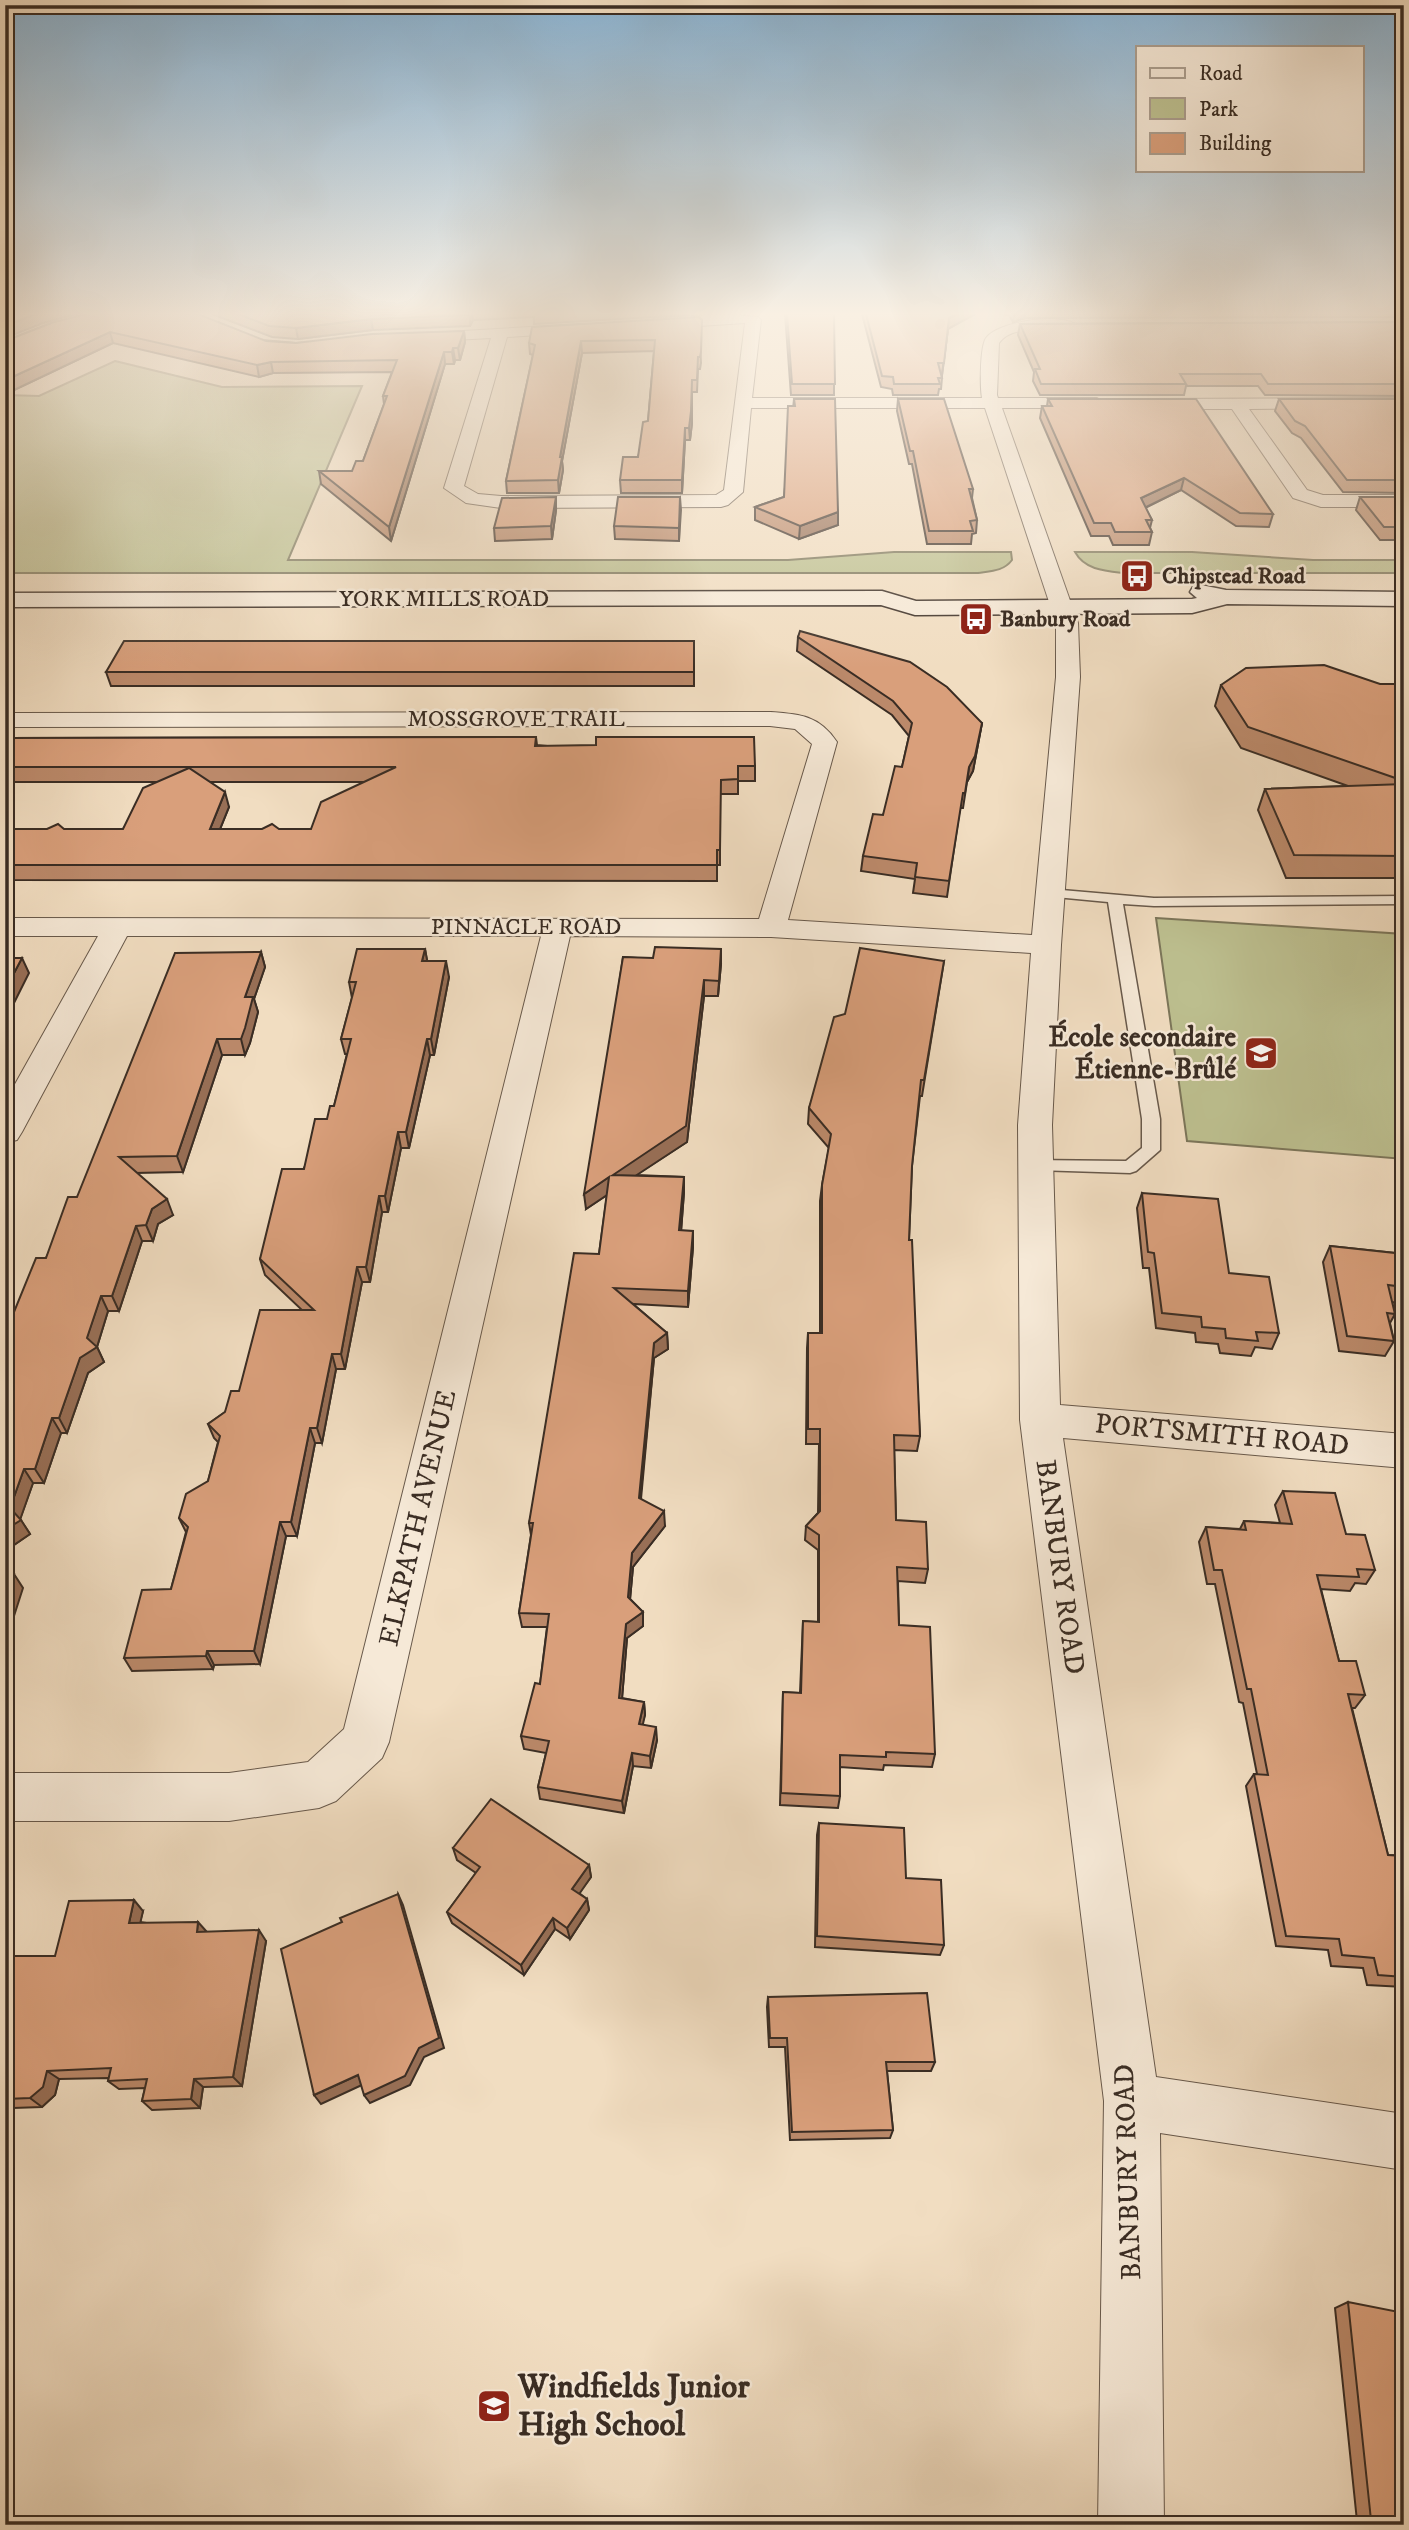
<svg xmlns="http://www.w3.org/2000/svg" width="1409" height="2530" viewBox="0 0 1409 2530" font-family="'IM FELL DW Pica',serif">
<rect width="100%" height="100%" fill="#f1ddc1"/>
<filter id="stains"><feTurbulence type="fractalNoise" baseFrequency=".00286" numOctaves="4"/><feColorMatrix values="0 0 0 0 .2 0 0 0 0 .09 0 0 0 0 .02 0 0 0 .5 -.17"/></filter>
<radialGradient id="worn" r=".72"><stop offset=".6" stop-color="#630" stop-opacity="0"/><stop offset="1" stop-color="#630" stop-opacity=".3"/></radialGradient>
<g fill="#bdc090" stroke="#7c765a" stroke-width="2">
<path d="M115,361L222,387L362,386L288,560H788L894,552H1011L1012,560C1004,571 991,571 978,573H5V395L39,396Z"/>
<path d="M1075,552H1192L1313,560H1404V573H1124C1105,571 1085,570 1075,552Z"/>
<polygon points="1156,918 1404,934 1404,1159 1187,1141"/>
</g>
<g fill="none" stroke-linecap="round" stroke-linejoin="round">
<g stroke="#68594b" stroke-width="3">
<polygon id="service" points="1050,889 1154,898 1404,896 1404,904 1154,906 1123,904 1160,1119 1160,1150 1136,1171 1130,1173 1036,1170 1030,1168 1027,1164 1030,1160 1126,1161 1142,1148 1142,1119 1108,902 1045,896 1043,893"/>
</g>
<g stroke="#68594b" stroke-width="2">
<g id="minor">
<path d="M722,314L758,317L761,320L752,398H982C980,387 980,347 986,338C998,321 1063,312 1078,326C1061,342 1020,317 999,343L997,395L998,398H1097L1106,403L1097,408H1002L1078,623L1080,677L1061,945L1052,1125L1060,1405L1404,1434V1468L1063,1438L1156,2077L1404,2114V2170L1160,2133L1164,2525H1098L1104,2101L1020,1420L1018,1125L1031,953L771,937L570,936L389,1742L382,1758L336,1801L319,1808L229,1821H5V1773H229L308,1762L344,1729L541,936H127L22,1132L17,1140L5,1143V1102L98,936H5V918L759,919L812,744L795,729L770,726L5,727V713L770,712C799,714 819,715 837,742L788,920L1032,935L1056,677V623L985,408H751L743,492L728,505L721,507L501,508L466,503L444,488L491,338L416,342L411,340L408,337L411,334L581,324L586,326L589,329L586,332L507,337L464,486L478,494L501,496L716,495L724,490L745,323L653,329L645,324L653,319Z"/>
<polygon points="1404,398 1404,408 1249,409 1307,490 1323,495 1404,495 1404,507 1321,507 1293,498 1232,409 1152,409 1143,404 1152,399"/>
</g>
</g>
<g stroke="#3a2d24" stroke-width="3">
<polygon id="secondary" points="1201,585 1226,590 1404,592 1404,606 1227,604 1192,613 915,615 881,605 5,607 5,593 882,591 916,601 1192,599 1197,598 1190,592 1193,587"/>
</g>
<use href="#service" fill="#f6e9d7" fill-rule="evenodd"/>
<use href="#minor" fill="#f6e9d7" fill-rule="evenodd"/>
<use href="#secondary" fill="#f6e9d7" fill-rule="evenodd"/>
</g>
<g fill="#bb896a" stroke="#3a2d24" stroke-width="2" fill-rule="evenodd">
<polygon points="212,314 688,314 688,315 534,324 534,317 473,320 470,326 373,330 298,339 272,337"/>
<polygon points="785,314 834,314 834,395 791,395"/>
<polygon points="862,314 975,314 948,329 942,375 942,378 941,389 939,389 938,395 893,395 892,389 881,387"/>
<polygon points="1000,314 1404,314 1404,317 1025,318 1013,322 1009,315"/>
<polygon points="699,317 701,363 700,369 698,369 697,392 692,392 692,423 690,440 685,440 682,493 621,493 620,480 638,457 648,421 654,351 582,353 562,461 563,470 559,493 507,493 506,481 533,355 530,354 529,343"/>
<polygon points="54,322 296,343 464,331 465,342 460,360 455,360 454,364 445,364 391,541 321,484 319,471 352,471 363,461 384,404 383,396 392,372 273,373 259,377 113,343 12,391 5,390 5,341"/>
<polygon points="1404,322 1404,396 1265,395 1258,386 1186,386 1184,395 1040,395 1033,381 1034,372 1018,335 1020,324"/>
<polygon points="794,399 838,525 799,539 755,520 755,507 784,497"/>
<polygon points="898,399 973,489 972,498 977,520 976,533 972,534 971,544 927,544 912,464 909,464 897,411"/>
<polygon points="1048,399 1273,514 1269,527 1236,526 1181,490 1145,508 1152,520 1150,528 1152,532 1149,545 1113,545 1109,536 1091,536 1040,418 1042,406 1047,406"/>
<polygon points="1279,399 1404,399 1404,493 1343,492 1301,438 1292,433 1275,411"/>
<polygon points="680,497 679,541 615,539 614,526"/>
<polygon points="1360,497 1404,497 1404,540 1380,540 1356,510"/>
<polygon points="556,510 552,539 495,541 494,528"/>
<polygon points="798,637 982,723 973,771 967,782 963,808 960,808 947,897 913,893 915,879 861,871 863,856 883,815 902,767 909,736 892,715 797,651"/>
<polygon points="694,641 694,686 111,686 106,672"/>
<polygon points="1380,684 1404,684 1404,878 1286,878 1258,810 1265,789 1348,786 1241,748 1215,706 1221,685"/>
<path d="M536,737L537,745L755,766V781H738V794H720V865H717V881L5,880V829H123L157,782H5V738ZM209,782H364L311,829H220L229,807Z"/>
<polygon points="425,949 427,961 449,977 434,1055 430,1055 409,1148 401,1148 388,1212 382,1212 370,1282 362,1282 345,1369 336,1369 322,1443 315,1443 297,1536 286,1536 260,1664 214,1665 213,1669 132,1671 124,1658 171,1589 186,1532 179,1518 208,1481 218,1442 214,1438 208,1424 225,1412 239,1391 302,1310 265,1275 260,1259 334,1106 347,1054 345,1054 341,1039 352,998 349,982"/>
<polygon points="261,952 265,967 254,999 258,1012 250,1043 245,1055 222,1055 183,1172 136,1173 173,1215 158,1224 153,1241 142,1241 119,1311 108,1311 97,1347 104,1362 88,1373 67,1433 61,1433 44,1483 33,1483 20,1519 30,1534 5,1551 5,1334 46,1258 77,1197"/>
<polygon points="623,957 721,964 718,996 704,996 687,1142 636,1175 684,1177 684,1192 681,1231 693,1231 693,1247 688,1307 633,1304 667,1333 668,1349 654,1358 641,1499 665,1526 633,1567 630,1599 643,1612 643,1626 627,1638 622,1698 644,1702 645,1715 642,1724 657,1740 651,1768 633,1766 624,1813 540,1799 538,1787 546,1753 524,1749 521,1736 540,1684 547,1627 522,1627 519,1613 531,1535 529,1523 599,1254 607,1195 586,1209"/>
<polygon points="944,961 922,1096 920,1096 912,1166 909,1240 920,1436 917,1451 894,1450 896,1520 928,1569 925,1583 898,1581 899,1625 935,1754 932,1767 884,1765 883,1770 840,1767 840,1796 838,1808 780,1805 783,1692 800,1693 803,1621 818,1622 818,1550 805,1540 806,1526 818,1513 819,1444 806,1444 807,1348 808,1333 820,1333 820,1201 822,1185 829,1148 808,1124 809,1108 845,1014"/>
<polygon points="1142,1193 1229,1273 1279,1333 1272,1349 1255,1347 1251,1356 1220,1353 1218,1344 1196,1342 1195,1333 1156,1328 1149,1268 1143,1268 1137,1208"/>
<polygon points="1330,1246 1404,1254 1404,1304 1392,1302 1395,1314 1390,1323 1394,1341 1385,1356 1339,1351 1323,1262"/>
<polygon points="1283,1491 1346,1534 1375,1570 1366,1584 1355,1583 1350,1591 1321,1589 1339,1661 1365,1695 1355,1708 1352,1708 1388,1855 1404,1856 1404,1987 1367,1985 1363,1968 1331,1966 1328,1950 1276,1946 1246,1786 1254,1774 1257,1774 1243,1703 1239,1702 1215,1584 1207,1584 1199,1542 1206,1527 1240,1529 1244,1521 1280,1523 1275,1505"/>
<polygon points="819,1823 906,1878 944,1945 940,1955 815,1947 817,1835"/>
<polygon points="453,1848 589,1865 591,1877 579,1893 587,1899 589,1910 570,1939 555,1929 524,1975 452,1923 447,1912 476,1873 457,1860"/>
<polygon points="143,1911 140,1922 266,1941 242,2086 203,2087 200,2108 152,2110 142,2101 145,2088 119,2089 108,2081 109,2078 59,2079 55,2095 42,2107 13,2108 5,2103 5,1956 55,1956"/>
<polygon points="768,1997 935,2062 931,2071 887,2071 893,2130 890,2138 790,2140 785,2047 769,2047 767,2007"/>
<polygon points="1348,2302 1404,2525 1377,2525 1357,2521 1335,2308"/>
</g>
<g fill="#986f56" stroke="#3a2d24" stroke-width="2">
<polygon points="35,314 76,314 43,323 5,338 5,326"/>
<polygon points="470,314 472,314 473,320 470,326"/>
<polygon points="957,314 975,314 948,329 942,375 949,318"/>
<polygon points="1014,314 1026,314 1025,318 1013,322"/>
<polygon points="371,319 373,330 298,339 296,328"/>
<polygon points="464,331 465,342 460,360 458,348"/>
<polygon points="110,332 113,343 12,391 8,379"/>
<polygon points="581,341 582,353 562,461 563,470 559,493 558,480 560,457"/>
<polygon points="453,348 455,360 454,364 452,352"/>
<polygon points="444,352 445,364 391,541 389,527"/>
<polygon points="271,362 273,373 259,377 257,365"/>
<polygon points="692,392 692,423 690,440 689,428"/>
<polygon points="685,428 685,440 682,493 682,480"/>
<polygon points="1184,478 1181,490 1138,511 1141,498"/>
<polygon points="556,497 556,510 552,539 551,526"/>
<polygon points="680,497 681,510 679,541 679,528"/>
<polygon points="838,512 838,525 799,539 800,526"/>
<polygon points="982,723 973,771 967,782 969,767"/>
<polygon points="225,792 229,807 214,844 210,829"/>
<polygon points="425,949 428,965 422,961"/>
<polygon points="721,949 721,964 718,996 719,981"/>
<polygon points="261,952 265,967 254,999 258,1012 250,1043 245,1055 241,1039 245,997"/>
<polygon points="22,958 29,973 7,1017 5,1013 5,990"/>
<polygon points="446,961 449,977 434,1055 431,1039"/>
<polygon points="704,980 704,996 687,1142 614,1190 613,1175"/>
<polygon points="217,1039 222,1055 183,1172 177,1156"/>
<polygon points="427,1039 430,1055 409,1148 406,1132"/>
<polygon points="398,1132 401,1148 388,1212 385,1196"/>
<polygon points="609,1177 610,1193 586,1209 584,1194"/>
<polygon points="684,1177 684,1192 680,1246 679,1230"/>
<polygon points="379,1196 382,1212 370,1282 366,1267"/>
<polygon points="167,1199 173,1215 158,1224 153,1241 146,1225 152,1209"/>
<polygon points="136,1226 142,1241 119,1311 112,1296"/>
<polygon points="693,1231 693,1247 688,1307 688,1291"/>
<polygon points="357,1267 362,1282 345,1369 341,1354"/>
<polygon points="101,1296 108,1311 97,1347 104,1362 88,1373 67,1433 59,1418"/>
<polygon points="667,1333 668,1349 654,1358 639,1512 639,1498 654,1343"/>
<polygon points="332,1354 336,1369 322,1443 317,1428"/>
<polygon points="52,1418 61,1433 44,1483 35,1469"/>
<polygon points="310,1428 315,1443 297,1536 291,1522"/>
<polygon points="24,1469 33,1483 20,1520 21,1520 30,1534 5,1551 5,1530 10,1508"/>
<polygon points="664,1511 665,1526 633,1567 629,1611 628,1597 632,1553"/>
<polygon points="280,1522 286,1536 260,1664 254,1651"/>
<polygon points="14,1574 23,1588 5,1644 5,1599"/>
<polygon points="643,1612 643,1626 627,1638 621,1711 619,1698 626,1624"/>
<polygon points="207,1651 214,1665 213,1669 206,1656"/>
<polygon points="644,1702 645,1715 640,1737 639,1724"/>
<polygon points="656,1727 657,1740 651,1768 650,1756"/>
<polygon points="632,1753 633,1766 624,1813 622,1801"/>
<polygon points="589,1865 591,1877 575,1900 572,1889"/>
<polygon points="398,1894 403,1905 444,2048 424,2057 410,2085 370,2103 364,2095"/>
<polygon points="587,1899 589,1910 570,1939 567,1928"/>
<polygon points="134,1900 143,1911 138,1933 129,1923"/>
<polygon points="553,1918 555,1929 524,1975 521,1965"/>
<polygon points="198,1922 207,1932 197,1932"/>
<polygon points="259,1930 266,1941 242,2086 233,2077"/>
<polygon points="47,2071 59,2079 55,2095 42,2107 30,2098"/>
<polygon points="358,2075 364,2084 321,2104 314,2095"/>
<polygon points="194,2079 203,2087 200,2108 191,2099"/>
</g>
<g fill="#d99f7b" stroke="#3a2d24" stroke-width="2">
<polygon points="5,314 35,314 5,326"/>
<polygon points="86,314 198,314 266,341 296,343 372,334 464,331 458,348 453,348 452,352 444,352 389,527 319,471 352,471 356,461 363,461 387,396 383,396 397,360 271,362 257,365 110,332 8,379 5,379 5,341 54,322"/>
<polygon points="238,314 470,314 469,315 371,319 296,328 269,326"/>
<polygon points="787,314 834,314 835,384 792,384"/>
<polygon points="866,314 957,314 949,318 944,363 938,363 942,378 938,378 940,384 894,384 893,377 882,376"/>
<polygon points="699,317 702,320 701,352 700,357 698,357 697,380 692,380 691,411 689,428 685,428 682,480 620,480 623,457 638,457 643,422 648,421 655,340 581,341 560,457 562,457 558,480 506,481 535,345 529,343 532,327"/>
<polygon points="1404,322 1404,384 1268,384 1261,374 1180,374 1186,384 1041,384 1035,369 1040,369 1020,324"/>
<polygon points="794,399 835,399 838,512 800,526 755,507 784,497 788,406 795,406"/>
<polygon points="898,399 944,399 973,489 969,489 977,520 970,521 973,531 929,531 913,451 910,451"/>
<polygon points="1048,399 1196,399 1273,514 1240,513 1184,478 1141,498 1152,520 1146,520 1152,532 1115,532 1111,523 1094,523 1042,406 1052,406"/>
<polygon points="1279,399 1404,399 1404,480 1347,480 1305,426 1295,421"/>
<polygon points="556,497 551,526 494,528 502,498"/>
<polygon points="618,497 680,497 679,528 614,526"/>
<polygon points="1360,497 1404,497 1404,527 1384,527"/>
<polygon points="800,631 910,662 947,687 982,723 975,756 969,767 965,793 963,793 949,881 915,877 917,863 863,856 873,814 883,815 895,766 902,767 912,723 893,701 798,637"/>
<polygon points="124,641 694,641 694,672 106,672"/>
<polygon points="1324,665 1380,684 1404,684 1404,781 1248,727 1221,685 1246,668"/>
<polygon points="536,737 535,746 596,745 596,737 754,737 755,766 738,766 738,779 721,780 720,850 717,850 717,865 5,865 5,829 47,829 58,824 64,829 123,829 143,788 189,768 225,792 210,829 262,829 272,824 279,829 311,829 321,802 396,767 5,767 5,738"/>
<polygon points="1404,784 1404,856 1294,855 1265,789"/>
<polygon points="655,947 721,949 719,981 704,980 686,1126 613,1175 684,1177 679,1230 693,1231 688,1291 614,1288 667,1333 654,1343 639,1498 664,1511 632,1553 628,1597 643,1612 626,1624 619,1698 644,1702 639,1724 656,1727 650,1756 632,1753 622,1801 538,1787 549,1741 521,1736 535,1683 540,1684 549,1614 519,1613 533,1523 529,1523 574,1253 599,1254 609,1177 584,1194 623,957 653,958"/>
<polygon points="860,948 944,961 924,1080 921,1080 912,1166 909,1240 912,1240 920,1436 894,1435 896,1520 926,1522 928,1569 897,1567 899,1625 930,1627 935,1754 886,1752 886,1757 840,1755 840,1796 781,1793 783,1692 801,1693 803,1621 819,1622 819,1535 806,1526 820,1511 820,1429 808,1429 808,1333 822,1333 822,1185 831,1134 809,1108 834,1017 845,1014"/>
<polygon points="357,949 425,949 422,961 446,961 431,1039 427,1039 406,1132 398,1132 385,1196 379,1196 366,1267 357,1267 341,1354 332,1354 317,1428 310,1428 291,1522 280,1522 254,1651 207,1651 206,1656 124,1658 142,1590 171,1589 188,1527 179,1518 186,1494 208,1481 220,1436 208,1424 225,1412 231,1391 239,1391 260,1310 314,1310 260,1259 282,1169 304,1169 315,1119 327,1119 330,1106 334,1106 351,1039 341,1039 356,982 349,982"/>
<polygon points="261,952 245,997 253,997 245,1028 241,1039 217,1039 177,1156 119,1157 167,1199 152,1209 146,1225 136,1226 112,1296 101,1296 87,1338 97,1347 80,1358 59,1418 52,1418 35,1469 24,1469 10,1508 21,1520 5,1530 5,1334 36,1258 46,1258 68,1197 77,1197 175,953"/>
<polygon points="5,958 22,958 5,990"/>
<polygon points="1142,1193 1218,1199 1229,1273 1269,1277 1279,1333 1256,1332 1258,1341 1226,1338 1225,1329 1202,1327 1201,1317 1162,1313 1154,1253 1148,1252"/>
<polygon points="1330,1246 1404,1254 1404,1287 1388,1285 1395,1314 1387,1313 1394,1341 1347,1336"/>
<polygon points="1283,1491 1335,1493 1346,1534 1365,1535 1375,1570 1357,1569 1359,1577 1317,1575 1339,1661 1356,1661 1365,1695 1348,1694 1388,1855 1404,1856 1404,1977 1378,1975 1374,1958 1342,1955 1339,1939 1286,1936 1254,1774 1268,1775 1251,1689 1247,1689 1222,1570 1214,1570 1206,1527 1246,1530 1244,1521 1292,1524"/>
<polygon points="5,1574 14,1574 5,1599"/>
<polygon points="491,1799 589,1865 572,1889 587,1899 567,1928 553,1918 521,1965 447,1912 480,1867 453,1848"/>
<polygon points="819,1823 904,1828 906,1878 941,1880 944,1945 817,1936"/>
<polygon points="398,1894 439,2038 419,2048 405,2076 364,2095 358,2075 314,2095 281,1949 342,1922 340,1918"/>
<polygon points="134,1900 129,1923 198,1922 197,1932 259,1930 233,2077 194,2079 191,2099 142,2101 147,2079 108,2081 111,2068 47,2071 43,2087 30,2098 5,2099 5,1956 55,1956 69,1901"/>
<polygon points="927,1993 935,2062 886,2062 893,2130 792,2132 787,2038 770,2038 768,1997"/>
<polygon points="1348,2302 1404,2313 1404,2525 1395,2525 1371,2520"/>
</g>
<linearGradient id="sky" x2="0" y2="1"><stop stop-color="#8bb6d7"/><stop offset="0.47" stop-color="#f9f0e3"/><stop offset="1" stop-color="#f9f0e3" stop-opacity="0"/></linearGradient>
<rect width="1409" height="668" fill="url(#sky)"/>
<defs>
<g id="bus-square" transform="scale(1.75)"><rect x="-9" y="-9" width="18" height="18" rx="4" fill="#8f2418" stroke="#f6e9d7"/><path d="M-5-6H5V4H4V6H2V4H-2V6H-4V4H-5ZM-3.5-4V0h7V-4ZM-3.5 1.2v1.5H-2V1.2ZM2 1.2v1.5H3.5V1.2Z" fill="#fff"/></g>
<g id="school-square" transform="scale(1.75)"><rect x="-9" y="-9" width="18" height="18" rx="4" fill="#8f2418" stroke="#f6e9d7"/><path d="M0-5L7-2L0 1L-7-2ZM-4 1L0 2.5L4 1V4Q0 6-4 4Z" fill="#fff"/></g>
</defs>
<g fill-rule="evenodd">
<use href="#bus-square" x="1137" y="576"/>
<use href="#bus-square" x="976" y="619"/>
<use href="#school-square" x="1261" y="1053"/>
<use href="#school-square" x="494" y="2406"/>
</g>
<g text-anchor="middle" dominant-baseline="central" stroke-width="5" stroke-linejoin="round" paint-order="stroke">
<g font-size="23" font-weight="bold" fill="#3a2d24" stroke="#f6e9d7" text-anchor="start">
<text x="1162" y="576">Chipstead Road</text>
<text x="1000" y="619">Banbury Road</text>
</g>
<g font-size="23" fill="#3a2d24" stroke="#f6e9d7">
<text x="444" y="599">YORK MILLS ROAD</text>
<text x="516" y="719">MOSSGROVE TRAIL</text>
<text x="526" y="927">PINNACLE ROAD</text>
</g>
<g font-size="28" font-weight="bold" fill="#3a2d24" stroke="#f6e9d7" text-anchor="end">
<text x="1236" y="1037">École secondaire<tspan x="1236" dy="32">Étienne-Brûlé</tspan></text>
</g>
<g font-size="28" fill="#3a2d24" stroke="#f6e9d7">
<text transform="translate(1222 1435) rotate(5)">PORTSMITH ROAD</text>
<text transform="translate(418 1518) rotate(-77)">ELKPATH AVENUE</text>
<text transform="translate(1060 1567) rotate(82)">BANBURY ROAD</text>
<text transform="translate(1128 2172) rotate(-92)">BANBURY ROAD</text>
</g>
<g font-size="33" font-weight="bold" fill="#3a2d24" stroke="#f6e9d7" text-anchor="start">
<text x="518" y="2387">Windfields Junior<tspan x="518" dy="38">High School</tspan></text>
</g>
</g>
<rect width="1409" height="2530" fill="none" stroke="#f1ddc1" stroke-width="28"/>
<rect x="7" y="7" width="1395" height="2516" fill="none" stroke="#3a2d24" stroke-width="3.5"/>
<rect x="14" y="14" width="1381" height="2502" fill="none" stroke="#3a2d24" stroke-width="2"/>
<rect x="1136" y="46" width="228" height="126" fill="#f6e9d7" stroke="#ab9e8f" stroke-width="2"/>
<rect x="1150" y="68" width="35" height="10" fill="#f6e9d7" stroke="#ab9e8f" stroke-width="2"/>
<text x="1199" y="80" font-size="21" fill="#3a2d24">Road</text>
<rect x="1150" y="98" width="35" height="21" fill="#bdc090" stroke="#ab9e8f" stroke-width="2"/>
<text x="1199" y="116" font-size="21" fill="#3a2d24">Park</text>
<rect x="1150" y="133" width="35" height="21" fill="#d99f7b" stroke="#ab9e8f" stroke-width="2"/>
<text x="1199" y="150" font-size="21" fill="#3a2d24">Building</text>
<rect width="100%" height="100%" filter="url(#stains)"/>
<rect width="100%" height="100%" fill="url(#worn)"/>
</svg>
